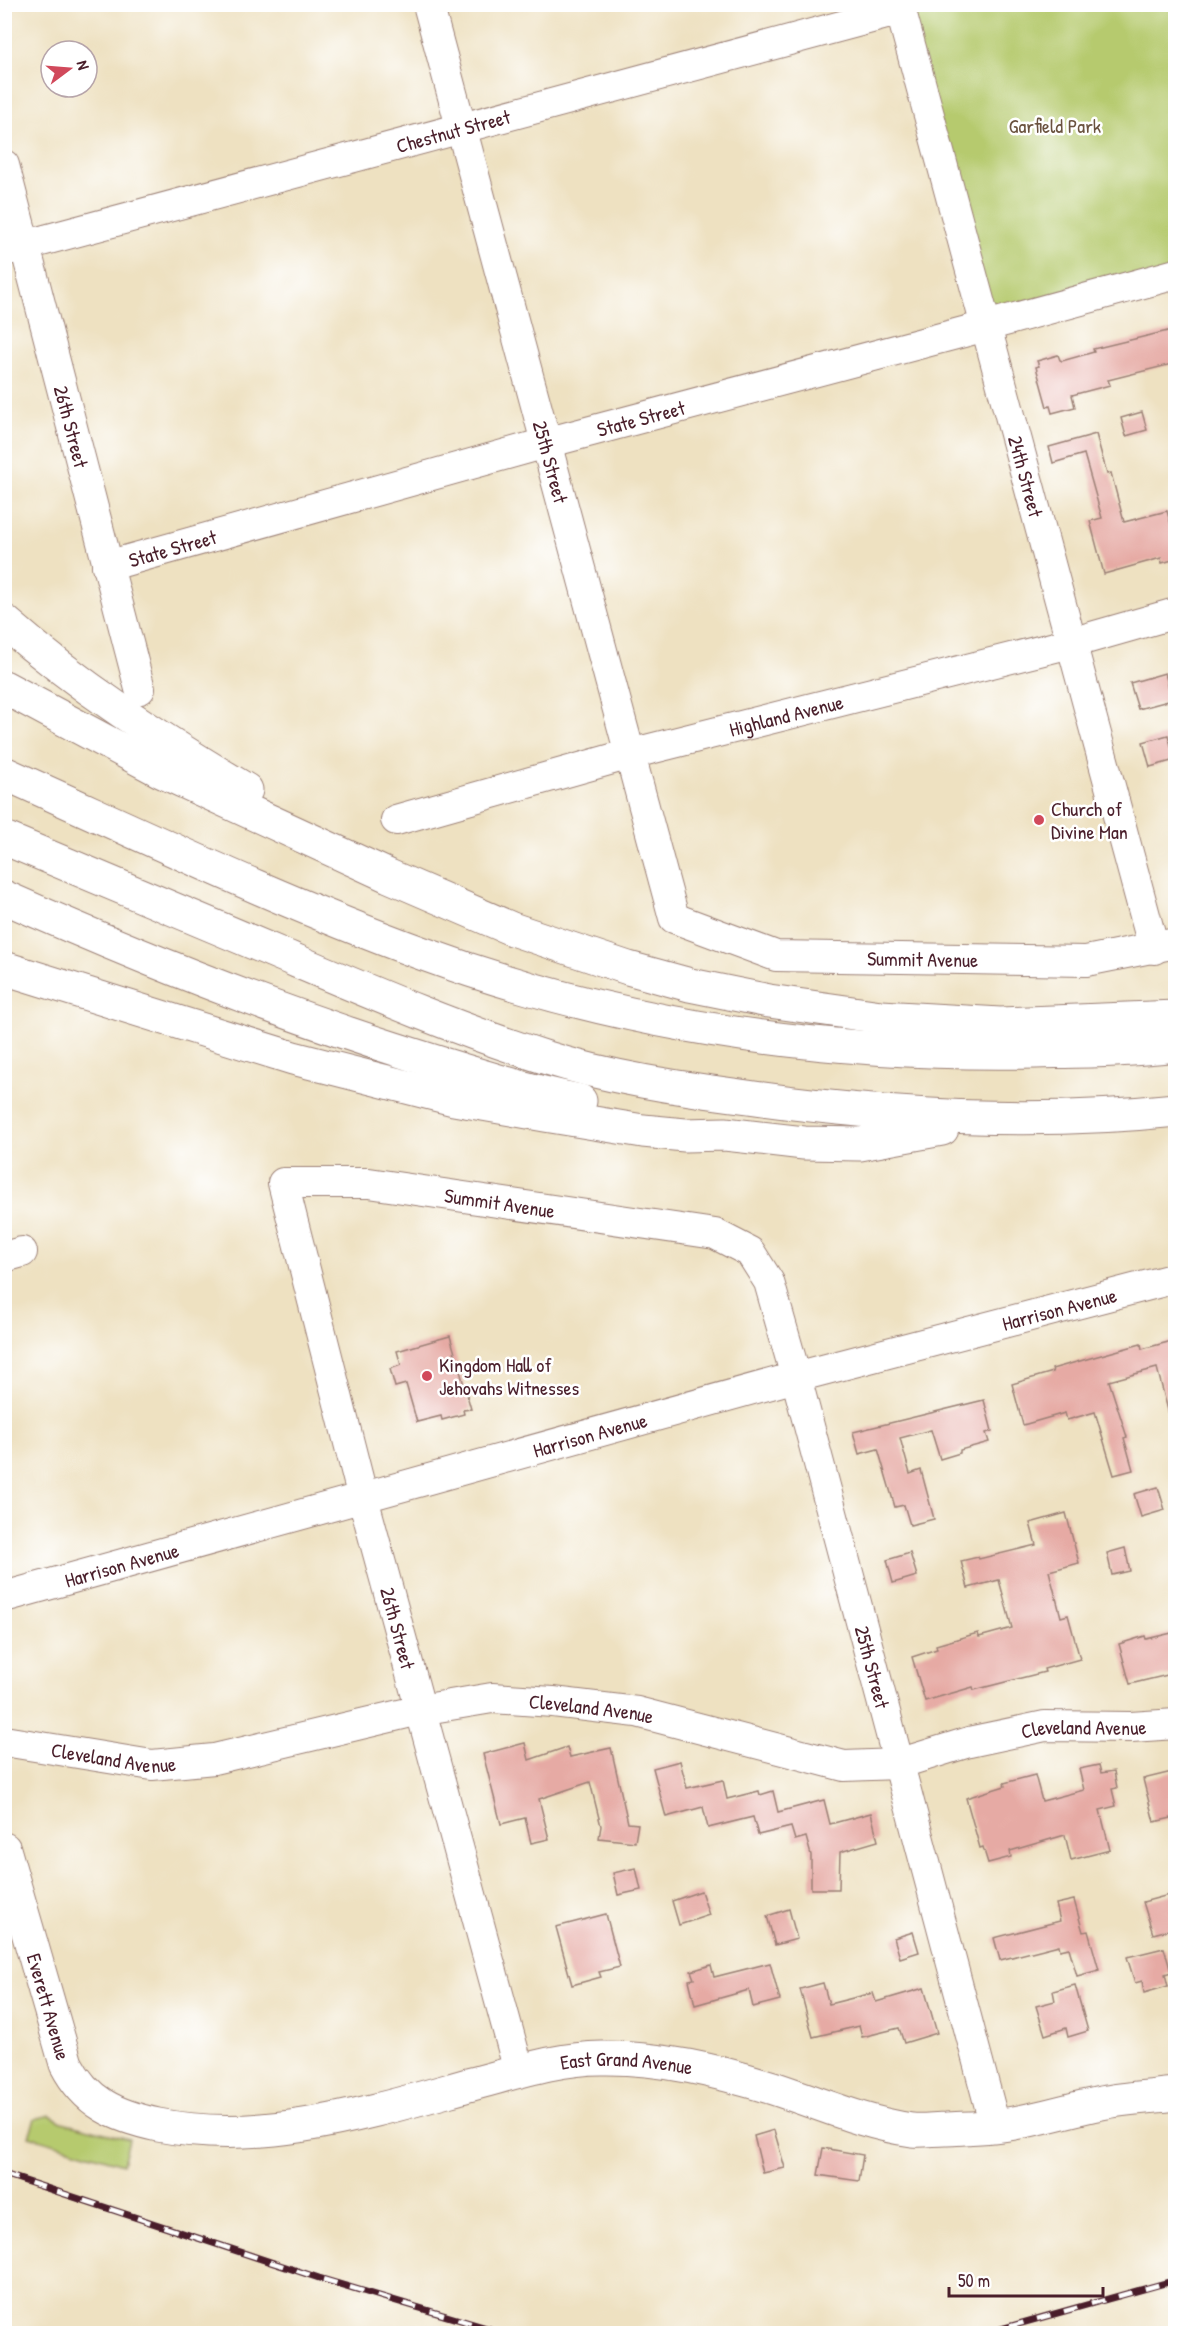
<svg xmlns="http://www.w3.org/2000/svg" width="1180" height="2338" viewBox="0 0 1180 2338" font-family="'Patrick Hand',sans-serif">
<rect width="100%" height="100%" fill="#fff"/>
<filter id="ink" filterUnits="userSpaceOnUse"><feTurbulence type="fractalNoise" baseFrequency=".0167" numOctaves="2"/><feDisplacementMap in="SourceGraphic" scale="12" xChannelSelector="R" yChannelSelector="G"/><feConvolveMatrix kernelMatrix="1 2 1 2 8 2 1 2 1" color-interpolation-filters="sRGB"/></filter>
<filter id="wash" filterUnits="userSpaceOnUse"><feTurbulence type="fractalNoise" baseFrequency=".008" numOctaves="4" result="noise"/><feDisplacementMap in="SourceGraphic" scale="24" xChannelSelector="R" yChannelSelector="G"/><feGaussianBlur stdDeviation="1.35" result="paint"/><feColorMatrix in="noise" values="0 0 0 0 0 0 0 0 0 0 0 0 0 0 0 0 0 1.4 0 .05"/><feComposite in="paint" operator="in"/></filter>
<g filter="url(#wash)">
<rect width="100%" height="100%" fill="#eee1c1"/>
<g fill="#b6ca6e" stroke="#80744c" stroke-width="1.5">
<polygon points="899,5 1175,5 1175,274 986,326"/>
<polygon points="50,2115 62,2122 129,2139 123,2164 29,2136 35,2119"/>
</g>
<g id="blocks">
<g fill="#e6aaa4">
<polygon points="1176,329 1176,363 1108,380 1110,385 1072,395 1075,407 1052,413 1050,406 1047,407 1036,367 1039,366 1037,361 1058,355 1060,360 1062,361 1094,352 1093,349"/>
<polygon points="1142,412 1147,430 1126,436 1121,418"/>
<polygon points="1096,434 1107,474 1111,473 1124,522 1167,511 1176,542 1176,559 1162,563 1161,558 1104,574 1090,521 1102,518 1084,454 1053,463 1049,447"/>
<polygon points="1165,673 1172,700 1138,709 1130,683"/>
<polygon points="1168,735 1175,760 1150,767 1143,742"/>
<polygon points="450,1336 471,1409 463,1410 464,1414 442,1420 441,1416 417,1422 406,1384 395,1387 390,1369 401,1365 397,1351"/>
<polygon points="1172,1341 1176,1356 1176,1417 1170,1418 1157,1368 1109,1381 1127,1437 1124,1438 1133,1470 1114,1475 1095,1412 1067,1420 1065,1413 1023,1425 1012,1384 1053,1372 1052,1369 1094,1357 1141,1344 1142,1349"/>
<polygon points="984,1400 992,1431 986,1433 989,1442 960,1450 960,1453 940,1459 931,1430 900,1438 910,1474 921,1470 934,1519 910,1525 904,1505 895,1507 878,1449 859,1454 853,1432"/>
<polygon points="1158,1487 1165,1510 1141,1517 1134,1494"/>
<polygon points="1066,1513 1079,1563 1049,1571 1061,1617 1068,1615 1080,1659 1044,1669 1045,1672 1025,1677 974,1690 973,1687 925,1701 912,1657 937,1649 936,1645 978,1633 979,1637 1012,1628 999,1580 968,1588 961,1561 978,1557 979,1559 1036,1545 1030,1523"/>
<polygon points="1125,1548 1130,1571 1112,1575 1107,1553"/>
<polygon points="910,1553 917,1576 893,1583 887,1560"/>
<polygon points="1176,1632 1176,1673 1130,1684 1119,1644 1145,1636 1146,1639"/>
<polygon points="525,1743 529,1760 567,1747 570,1757 611,1748 628,1823 638,1824 635,1842 599,1838 601,1826 590,1782 539,1799 549,1839 531,1843 525,1818 501,1824 483,1754"/>
<polygon points="680,1761 687,1788 723,1780 727,1799 759,1791 760,1795 773,1791 778,1812 824,1800 830,1824 871,1813 878,1841 840,1852 839,1889 811,1889 811,1855 806,1837 795,1840 791,1827 758,1835 753,1817 708,1828 703,1807 666,1817 653,1768"/>
<polygon points="1099,1765 1101,1773 1114,1771 1117,1788 1112,1789 1116,1806 1100,1810 1110,1850 1071,1860 1065,1835 1010,1851 1011,1857 988,1863 983,1847 980,1848 966,1798 1005,1786 1004,1783 1035,1775 1042,1801 1084,1790 1079,1769"/>
<polygon points="1176,1771 1176,1817 1154,1822 1143,1779"/>
<polygon points="636,1868 641,1890 618,1895 613,1873"/>
<polygon points="701,1891 709,1915 679,1925 672,1901"/>
<polygon points="1176,1893 1176,1928 1153,1934 1143,1902"/>
<polygon points="1074,1900 1083,1932 1088,1931 1099,1970 1077,1976 1069,1948 1060,1950 1059,1945 1000,1960 994,1938 1060,1921 1056,1904"/>
<polygon points="789,1909 797,1939 775,1945 767,1916"/>
<polygon points="606,1914 620,1967 599,1972 601,1977 572,1985 556,1927"/>
<polygon points="913,1932 919,1952 900,1958 894,1938"/>
<polygon points="1164,1948 1171,1972 1165,1974 1168,1986 1144,1993 1142,1981 1135,1983 1127,1957"/>
<polygon points="770,1963 780,2000 753,2007 749,1990 695,2005 689,1980 694,1979 691,1971 711,1965 714,1977"/>
<polygon points="823,1983 829,2004 873,1993 876,2002 924,1988 937,2033 904,2043 899,2028 862,2037 859,2026 813,2037 800,1989"/>
<polygon points="1075,1985 1088,2031 1068,2037 1066,2028 1045,2035 1036,2006 1055,2001 1053,1991"/>
<polygon points="774,2130 785,2168 763,2173 754,2136"/>
<polygon points="823,2148 863,2155 859,2181 818,2175"/>
</g>
</g>
</g>
<g filter="url(#ink)">
<use href="#blocks" fill-opacity="0" stroke="#9c8076" stroke-width="1.5"/>
<g fill="none" stroke-linecap="round" stroke-linejoin="round">
<g stroke="#9c8076" stroke-width="32">
<g id="minor">
<path id="s1" d="M428,4L674,918L776,956L1086,961L1176,943"/>
<path id="s2" d="M899,4L1154,949"/>
<path id="s3" d="M4,165L140,689"/>
<path id="s4" d="M4,251L901,10"/>
<path id="s5" d="M107,566L546,443L986,326L1176,274"/>
<path id="s6" d="M396,820L630,754L1071,643L1176,613"/>
<polyline points="4,1257 22,1252"/>
<path id="s7" d="M4,1597L796,1377L1176,1278"/>
<path id="s8" d="M4,1741L152,1765L214,1759L420,1710L492,1698L553,1702L637,1712L844,1766L898,1764L969,1742L1045,1726L1131,1727L1176,1724"/>
<path id="s9" d="M519,2071L363,1498L283,1183H369L715,1234L750,1252L769,1282L796,1377L995,2126"/>
</g>
</g>
<g stroke="#9c8076" stroke-width="35">
<g id="major">
<path id="s10" d="M4,1849L66,2064C86,2103 116,2116 158,2125C265,2146 370,2112 472,2084C514,2073 558,2058 602,2058C660,2057 718,2071 773,2088C819,2103 863,2123 912,2130C923,2131 935,2129 946,2129C962,2128 977,2128 993,2126C1029,2123 1065,2110 1101,2103C1125,2098 1151,2097 1176,2094"/>
</g>
</g>
<g stroke="#9c8076" stroke-width="35">
<g id="highway">
<path d="M4,621C79,687 161,739 246,790"/>
<polyline points="4,687 161,771 389,876 512,929 628,968 690,985 769,1001 881,1017 1000,1024 1176,1017"/>
<path d="M4,773C142,835 279,901 421,953C617,1025 826,1056 1035,1052C1082,1051 1129,1051 1176,1045"/>
<path d="M4,838C99,878 193,917 287,957C372,993 456,1029 544,1057C610,1078 679,1088 748,1097C889,1117 1034,1125 1176,1110"/>
<path d="M4,897C139,957 276,1012 417,1056C471,1073 525,1090 580,1101"/>
<polyline points="4,968 293,1058 454,1099 545,1115 643,1131 685,1135 725,1134 804,1143 860,1144 942,1129"/>
</g>
</g>
<use href="#minor" stroke="#fff" stroke-width="30"/>
<use href="#major" stroke="#fff" stroke-width="33"/>
<use href="#highway" stroke="#fff" stroke-width="33"/>
<g stroke="#4a1f2b" stroke-width="7">
<g id="rail">
<polyline points="4,2174 319,2278 507,2334"/>
<polyline points="983,2334 1176,2280"/>
</g>
</g>
<use href="#rail" stroke="#fff" stroke-width="4.5" stroke-dasharray="14" stroke-linecap="butt"/>
</g>
</g>
<g fill="#d1495b" stroke="#fff" stroke-width="2">
<circle cx="1039" cy="820" r="6"/>
<circle cx="427" cy="1376" r="6"/>
</g>
<g text-anchor="middle" dominant-baseline="central" stroke-width="5" stroke-linejoin="round" paint-order="stroke">
<g font-size="20" fill="#6a523f" stroke="#fff">
<text x="1055" y="125">Garfield Park</text>
</g>
<g font-size="20" fill="#4a1f2b" stroke="#fff">
<text stroke="none"><textPath href="#s4" startOffset="465">Chestnut Street</textPath></text>
<text stroke="none"><textPath href="#s5" startOffset="554">State Street</textPath></text>
<text stroke="none"><textPath href="#s3" startOffset="270">26th Street</textPath></text>
<text stroke="none"><textPath href="#s1" startOffset="474">25th Street</textPath></text>
<text stroke="none"><textPath href="#s2" startOffset="489">24th Street</textPath></text>
<text stroke="none"><textPath href="#s5" startOffset="68">State Street</textPath></text>
<text stroke="none"><textPath href="#s6" startOffset="404">Highland Avenue</textPath></text>
<text stroke="none"><textPath href="#s1" startOffset="1202">Summit Avenue</textPath></text>
<text stroke="none"><textPath href="#s9" startOffset="1137">Summit Avenue</textPath></text>
<text stroke="none"><textPath href="#s7" startOffset="1094">Harrison Avenue</textPath></text>
<text stroke="none"><textPath href="#s7" startOffset="608">Harrison Avenue</textPath></text>
<text stroke="none"><textPath href="#s7" startOffset="122">Harrison Avenue</textPath></text>
<text transform="translate(398 1628) rotate(75)">26th Street</text>
<text stroke="none"><textPath href="#s9" startOffset="1828">25th Street</textPath></text>
<text stroke="none"><textPath href="#s8" startOffset="597">Cleveland Avenue</textPath></text>
<text stroke="none"><textPath href="#s8" startOffset="1101">Cleveland Avenue</textPath></text>
<text stroke="none"><textPath href="#s8" startOffset="111">Cleveland Avenue</textPath></text>
<text stroke="none"><textPath href="#s10" startOffset="164">Everett Avenue</textPath></text>
<text stroke="none"><textPath href="#s10" startOffset="816">East Grand Avenue</textPath></text>
</g>
<g font-size="20" fill="#4a1f2b" stroke="#fff" text-anchor="start">
<text x="1051" y="808">Church of<tspan x="1051" dy="23">Divine Man</tspan></text>
<text x="439" y="1364">Kingdom Hall of<tspan x="439" dy="23">Jehovahs Witnesses</tspan></text>
</g>
</g>
<rect width="1180" height="2338" fill="none" stroke="#fff" stroke-width="24"/>
<g transform="translate(69 69) rotate(74)"><circle r="28" fill="#ffffff" stroke="#b7a5aa" stroke-width="1.5"/>
<path d="M0-4.5L10 22L0 15L-10 22Z" fill="#d1495b"/>
<text y="-9" font-size="16" font-weight="bold" text-anchor="middle" fill="#4a1f2b">N</text>
</g>
<path d="M949 2287v9h154v-9" fill="none" stroke="#4a1f2b" stroke-width="3"/>
<text x="958" y="2287" font-size="18" fill="#4a1f2b" stroke="#ffffff" stroke-width="4.5" paint-order="stroke">50 m</text>
</svg>
